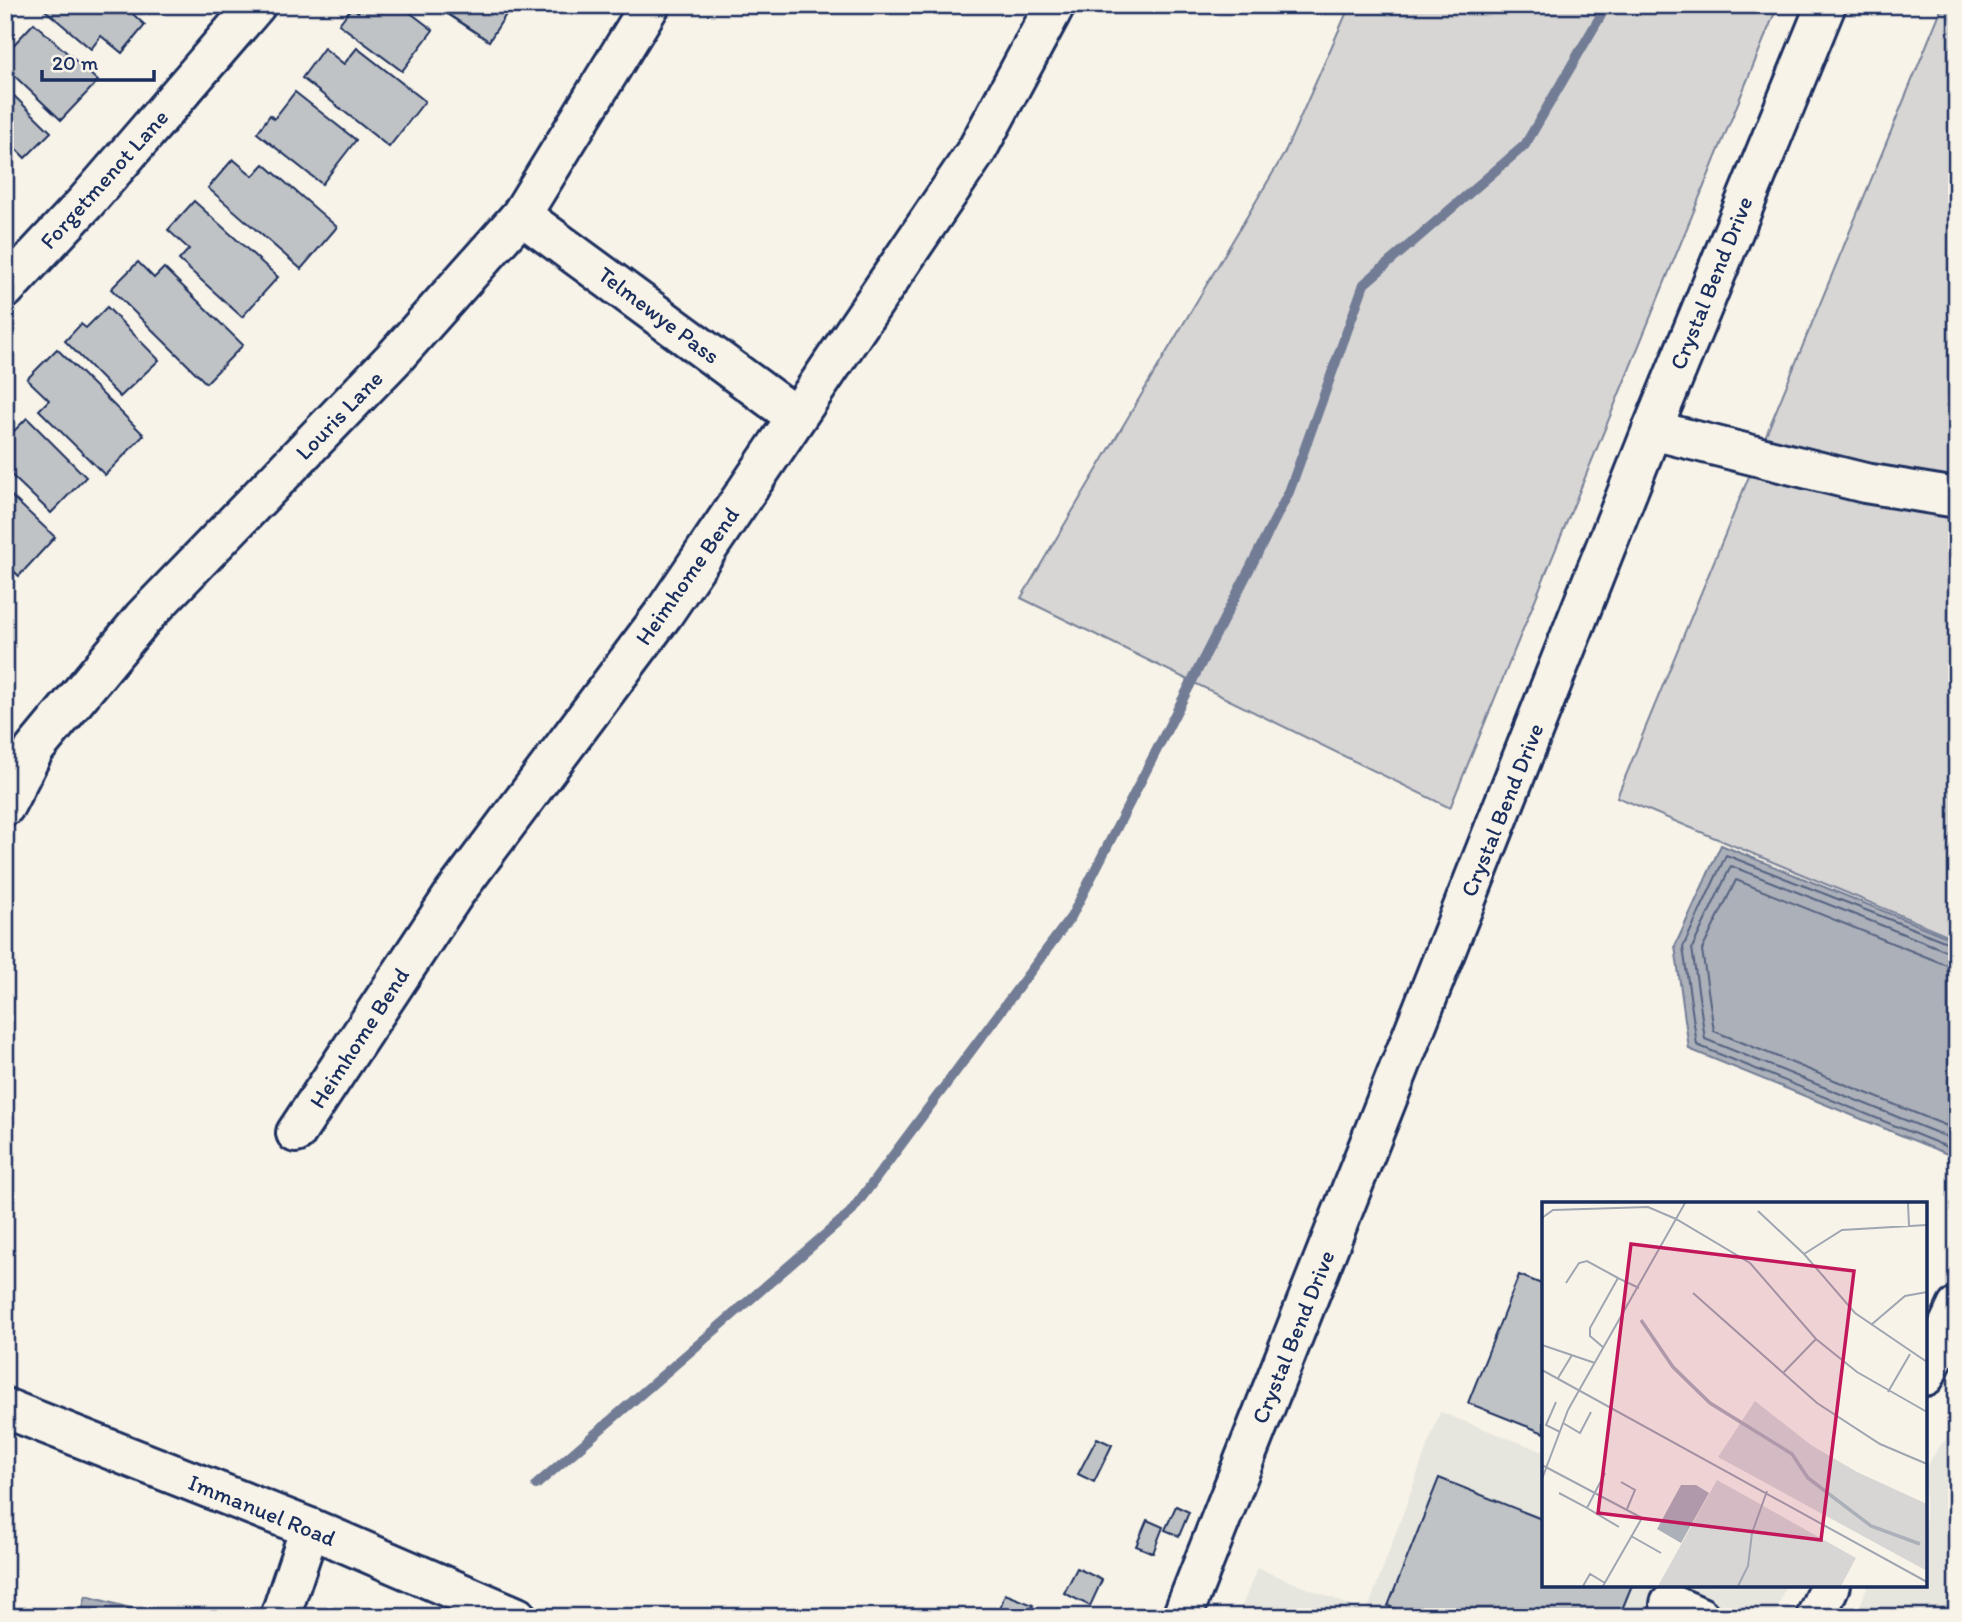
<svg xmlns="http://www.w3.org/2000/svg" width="1962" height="1622" viewBox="0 0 1962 1622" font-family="Itim,sans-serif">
<rect width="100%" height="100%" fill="#f7f3e8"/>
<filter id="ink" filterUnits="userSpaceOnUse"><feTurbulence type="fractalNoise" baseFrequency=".0143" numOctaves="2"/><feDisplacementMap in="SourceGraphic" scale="14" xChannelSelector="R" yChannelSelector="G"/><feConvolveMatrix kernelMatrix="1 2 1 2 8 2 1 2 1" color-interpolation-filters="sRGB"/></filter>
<g filter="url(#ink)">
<g fill="#e6e5de">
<polygon points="1440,1412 1544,1452 1544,1585 1786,1585 1774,1617 1238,1617 1257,1568 1367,1612"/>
<polygon points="1957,1433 1957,1617 1856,1617 1868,1585 1925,1585 1925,1468 1942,1443"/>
</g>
<g fill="#d7d6d4" stroke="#798299" stroke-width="2">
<polygon points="1350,5 1778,5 1450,808 1021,598 1284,154"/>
<polygon points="1943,5 1957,5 1957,939 1617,797"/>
</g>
<g fill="#acb0b9" stroke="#727c95" stroke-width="2">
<polygon points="1721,845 1957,941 1957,1158 1689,1049 1675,946"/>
<polygon points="86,1596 163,1617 80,1617"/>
</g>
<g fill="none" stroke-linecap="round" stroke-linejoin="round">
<g stroke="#556382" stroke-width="2">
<polyline points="1957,946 1726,855 1683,947 1697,1045 1957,1151"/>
<polyline points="1957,955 1731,866 1692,948 1705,1039 1957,1141"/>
<polyline points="1957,966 1944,964 1736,880 1702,950 1714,1031 1957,1130"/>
</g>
<polyline stroke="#727c95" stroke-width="10" points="536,1485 850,1213 1071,917 1289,492 1364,284 1525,145 1607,5"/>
</g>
<g fill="#c0c3c5" stroke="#1b2f5e" stroke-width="2">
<polygon points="39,5 123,5 145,25 122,53 101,36 91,49"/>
<polygon points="363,5 400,5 433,30 402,71 339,24 352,7 358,12"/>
<polygon points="434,5 512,5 489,41"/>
<polygon points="34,23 98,81 61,120 5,67 5,54"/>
<polygon points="324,48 344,64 357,48 425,101 389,147 302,78"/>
<polygon points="5,87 51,132 25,158 8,141 5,143"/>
<polygon points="295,92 356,140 322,184 257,133 270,115 274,119"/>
<polygon points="233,159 253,176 264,164 337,227 301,269 208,188"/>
<polygon points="194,201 278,277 242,317 179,260 189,249 168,230"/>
<polygon points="138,262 154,278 164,268 243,345 206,383 111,289"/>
<polygon points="107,307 159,360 120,397 65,341 81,324 86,328"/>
<polygon points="57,349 144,435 105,475 39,410 49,400 27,379"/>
<polygon points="27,418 86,477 51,513 5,469 5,422 14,431"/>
<polygon points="5,490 55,537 19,576 5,563"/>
<polygon points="1519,1275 1544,1285 1544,1433 1468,1403"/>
<polygon points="1097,1438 1112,1445 1094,1482 1078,1474"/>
<polygon points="1439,1478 1544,1520 1544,1585 1632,1585 1619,1617 1416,1617 1388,1606"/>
<polygon points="1176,1506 1189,1512 1179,1536 1165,1530"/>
<polygon points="1147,1520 1163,1527 1153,1553 1136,1546"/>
<polygon points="1077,1568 1102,1580 1090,1606 1064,1593"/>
<polygon points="1005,1594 1033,1605 1029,1617 997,1617"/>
</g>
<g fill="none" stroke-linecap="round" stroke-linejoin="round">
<g stroke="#1b2f5e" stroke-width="44">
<g id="minor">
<polyline points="521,215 796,417"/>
<polyline points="5,289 86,202 256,5"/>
<polyline points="1652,430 1865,483 1957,498"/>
<polyline points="5,806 34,750 143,618 395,357 521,215 650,5"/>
<polyline points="296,1133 454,894 664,613 977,150 1055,5"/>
<polyline points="1925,1376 1957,1307"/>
<polyline points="5,1408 310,1528 517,1617"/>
<polyline points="1670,1604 1700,1617"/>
<polyline points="280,1617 310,1528"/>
<polyline points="1182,1617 1652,430 1826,5"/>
<polyline points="1816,1617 1830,1585"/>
</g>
</g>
<use href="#minor" stroke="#f7f3e8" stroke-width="38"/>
</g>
</g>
<g text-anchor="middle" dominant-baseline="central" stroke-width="5" stroke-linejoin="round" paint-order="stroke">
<g font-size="23" fill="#1b2f5e" stroke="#f7f3e8">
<text transform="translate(104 179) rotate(-48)">Forgetmenot Lane</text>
<text transform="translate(1711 283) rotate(-68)">Crystal Bend Drive</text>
<text transform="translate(659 315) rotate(37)">Telmewye Pass</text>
<text transform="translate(339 415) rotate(-46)">Louris Lane</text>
<text transform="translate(687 576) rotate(-55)">Heimhome Bend</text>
<text transform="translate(1502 810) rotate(-68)">Crystal Bend Drive</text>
<text transform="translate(359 1038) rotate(-57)">Heimhome Bend</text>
<text transform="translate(1293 1337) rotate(-68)">Crystal Bend Drive</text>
<text transform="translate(262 1510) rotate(22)">Immanuel Road</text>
</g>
</g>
<g transform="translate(1542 1202)">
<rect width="385" height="385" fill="#f7f3e8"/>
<path d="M213,199L269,243L315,270L385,302V369L176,255ZM175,278L314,356L299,384H116Z" fill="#d7d6d4"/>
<path d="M139,283H154L167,291L139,341L115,327Z" fill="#acb0b9"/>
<path fill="none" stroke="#acb0b9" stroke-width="3.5" d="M99,118L131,165L168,201L250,252L266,276L329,324L378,342"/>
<path fill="none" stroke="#9fa5b1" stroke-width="2" d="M366,1L367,24M216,9L262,52L313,111L385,160M0,16L11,8L106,5L134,17L208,61L274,137L315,170L385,210M262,52L300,28L385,23M24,81L37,61L45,59L76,76M151,91L275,201L338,242L385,262M329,123L363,94L385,90M0,143L53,161M62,146L48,134V126L76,76L97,86M0,168L385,380M241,171L274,137M16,176L30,153M346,190L368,152M14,200L4,223L18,230M21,221L38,231L49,210M0,263L100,316L61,384M0,277L26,208L143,1M79,280L93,288L85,307M17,291L45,306L63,271M45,306L77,325M89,334L119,351M41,384L48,372L63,381M196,384L206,364L210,331L225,289"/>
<path fill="#c2185b" fill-opacity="0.15" stroke="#c2185b" stroke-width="3.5" d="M89,42L312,69L279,338L56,311Z"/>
<rect width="385" height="385" fill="none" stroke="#1b2f5e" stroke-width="3.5"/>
</g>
<rect width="1962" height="1622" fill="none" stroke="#f7f3e8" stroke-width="28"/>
<rect x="14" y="14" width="1934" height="1594" fill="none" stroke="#1b2f5e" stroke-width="2.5" filter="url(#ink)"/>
<path d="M42 70v10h112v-10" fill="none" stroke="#1b2f5e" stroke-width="3.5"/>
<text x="52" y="70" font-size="21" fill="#1b2f5e" stroke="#f7f3e8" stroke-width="5" paint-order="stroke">20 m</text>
</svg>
